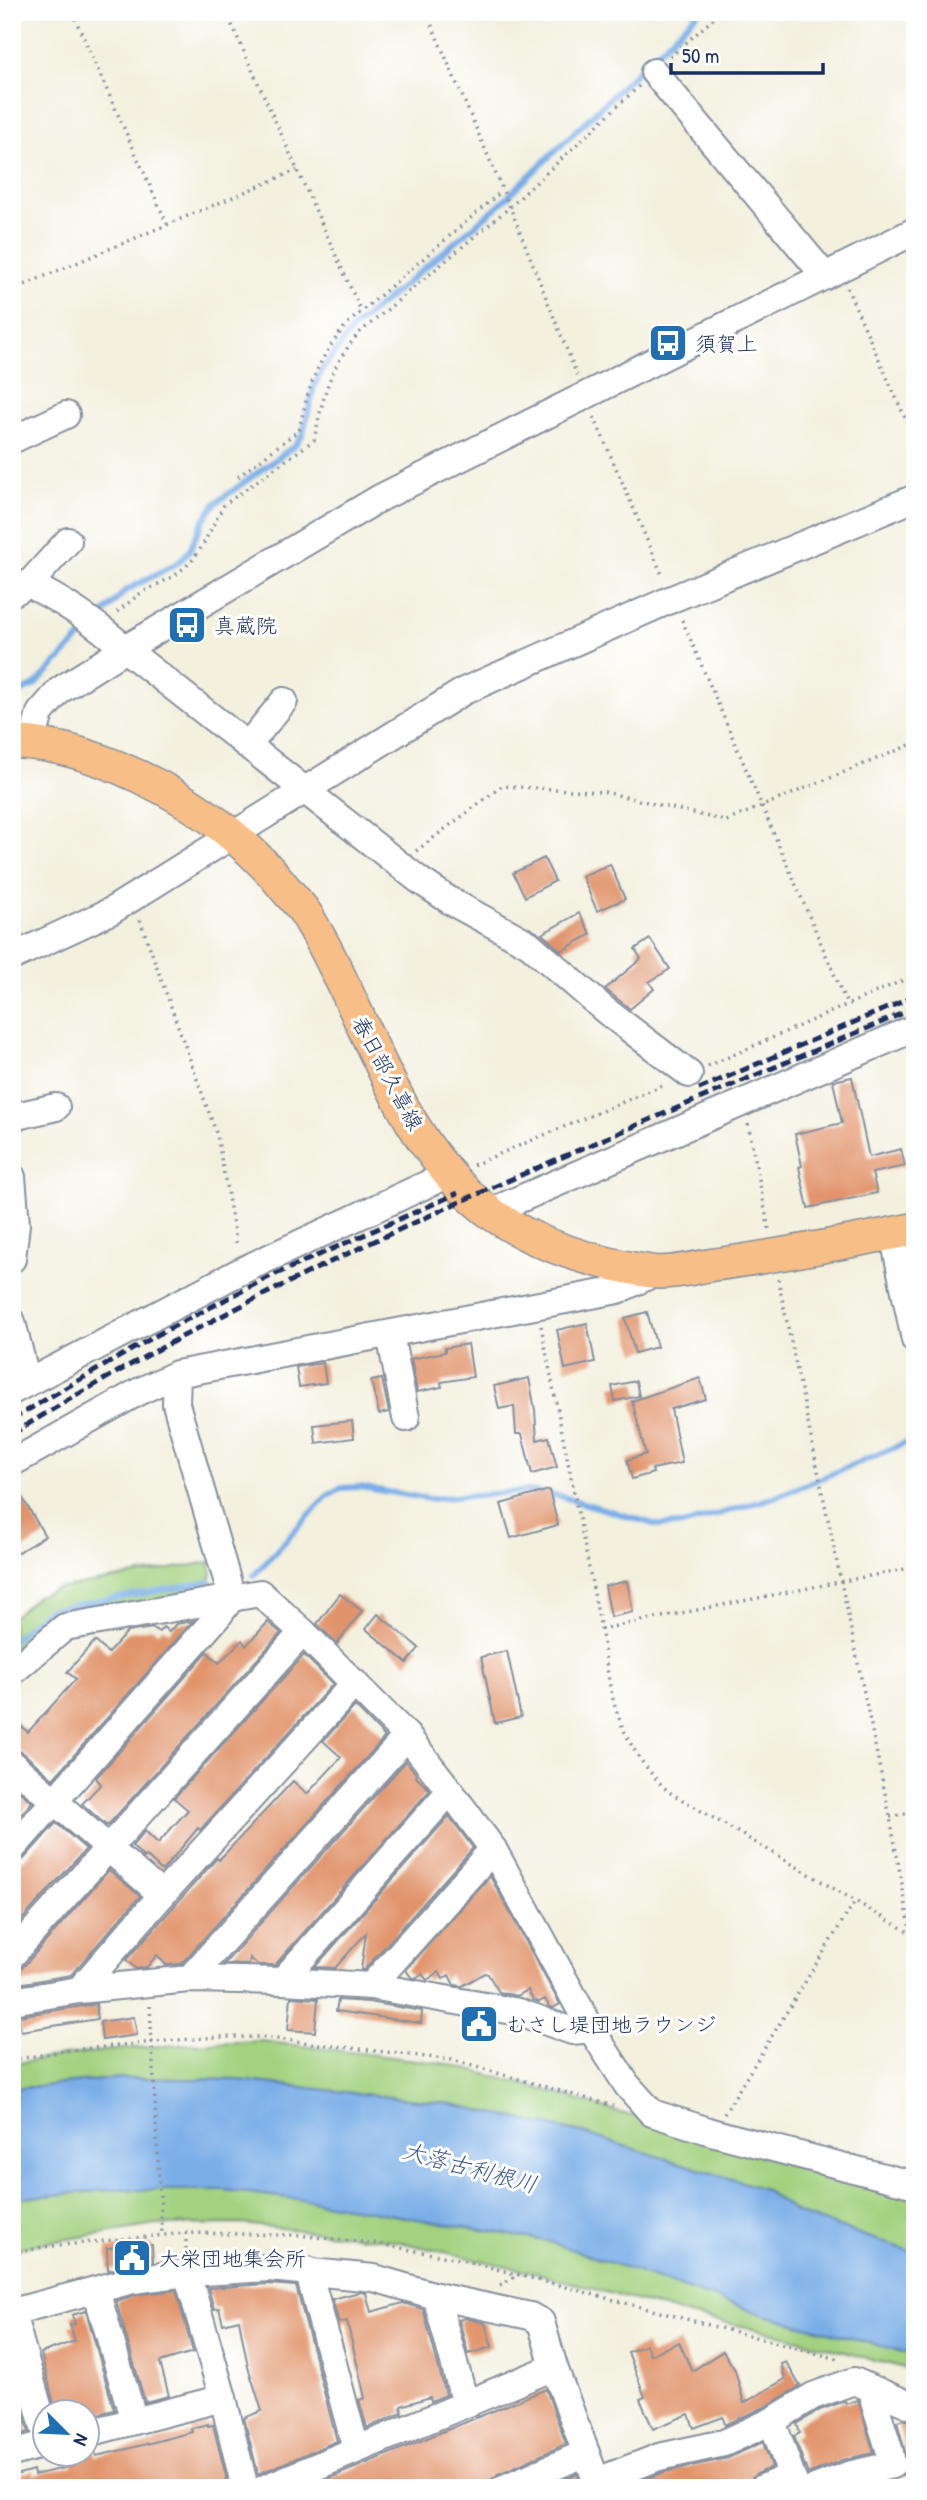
<svg xmlns="http://www.w3.org/2000/svg" width="927" height="2500" viewBox="0 0 927 2500" font-family="'Patrick Hand','Klee One',sans-serif">
<rect width="100%" height="100%" fill="#fff"/>
<filter id="ink" filterUnits="userSpaceOnUse"><feTurbulence type="fractalNoise" baseFrequency=".0143" numOctaves="2"/><feDisplacementMap in="SourceGraphic" scale="14" xChannelSelector="R" yChannelSelector="G"/><feConvolveMatrix kernelMatrix="1 2 1 2 8 2 1 2 1" color-interpolation-filters="sRGB"/></filter>
<filter id="wash" filterUnits="userSpaceOnUse"><feTurbulence type="fractalNoise" baseFrequency=".00686" numOctaves="4" result="noise"/><feDisplacementMap in="SourceGraphic" scale="28" xChannelSelector="R" yChannelSelector="G"/><feGaussianBlur stdDeviation="1.57" result="paint"/><feColorMatrix in="noise" values="0 0 0 0 0 0 0 0 0 0 0 0 0 0 0 0 0 1.4 0 .05"/><feComposite in="paint" operator="in"/></filter>
<g filter="url(#wash)">
<rect width="100%" height="100%" fill="#f3f0de"/>
<g fill="#a3d17f" stroke="#5f806e" stroke-width="2">
<polygon points="210,1562 212,1575 201,1597 62,1621 12,1662 12,1618 37,1596 57,1589"/>
<path d="M261,2041L448,2064L563,2095L613,2111L915,2190V2253L797,2213L764,2189L586,2134L452,2104L238,2080L122,2078L12,2089V2064C94,2049 177,2044 261,2041Z"/>
<polygon points="108,2190 223,2190 312,2201 546,2241 768,2316 915,2355 915,2371 766,2331 688,2315 537,2273 391,2240 242,2224 156,2225 37,2244 12,2250 12,2199"/>
</g>
<polygon fill="#7aaee7" stroke="#4a6ea2" stroke-width="2" points="122,2078 238,2080 452,2104 586,2134 764,2189 797,2213 915,2253 915,2355 768,2316 546,2241 312,2201 223,2190 108,2190 12,2199 12,2089"/>
<g fill="none" stroke-linecap="round" stroke-linejoin="round">
<g stroke="#7aaee7" stroke-width="6">
<polyline points="99,619 125,591 179,562 189,551 204,519 216,503 294,446 303,434 314,387 322,370 353,328 499,205 699,12"/>
<polyline points="12,696 35,685 89,629"/>
<polyline points="254,1575 326,1497 340,1488 360,1487 429,1499 529,1491 563,1497 657,1525 683,1525 778,1496 915,1439"/>
<polyline points="12,1641 47,1610 210,1582"/>
</g>
</g>
<g id="blocks">
<g fill="#e1946c">
<polygon points="544,858 555,881 525,897 513,873"/>
<polygon points="610,864 625,899 597,911 582,876"/>
<polygon points="579,913 591,934 561,951 542,934"/>
<polygon points="650,939 670,969 649,982 654,989 630,1009 605,989 641,959 635,949"/>
<polygon points="852,1077 869,1157 901,1149 905,1166 872,1173 877,1193 808,1208 799,1167 802,1166 795,1134 842,1123 833,1081"/>
<polygon points="647,1312 657,1347 635,1353 625,1318"/>
<polygon points="587,1323 595,1362 565,1369 557,1330"/>
<polygon points="468,1344 473,1377 441,1382 442,1387 417,1392 411,1359 445,1352 445,1348"/>
<polygon points="323,1363 326,1383 299,1387 296,1367"/>
<polygon points="529,1378 535,1410 537,1440 549,1437 557,1467 532,1474 522,1434 516,1434 514,1406 499,1409 494,1386"/>
<polygon points="700,1378 706,1399 671,1409 682,1463 652,1469 653,1473 632,1479 627,1460 646,1454 632,1401"/>
<polygon points="382,1379 389,1412 379,1414 371,1381"/>
<polygon points="636,1381 639,1396 615,1401 612,1386"/>
<polygon points="352,1421 354,1438 316,1443 314,1425"/>
<polygon points="12,1480 45,1536 12,1556"/>
<polygon points="549,1490 558,1525 511,1538 501,1504"/>
<polygon points="627,1581 633,1612 611,1617 605,1586"/>
<polygon points="340,1594 362,1611 337,1644 317,1624"/>
<polygon points="378,1614 419,1648 407,1663 366,1629"/>
<polygon points="193,1621 53,1779 22,1752 12,1749 12,1718 28,1732 76,1679 67,1672 95,1641 108,1653 127,1632 153,1628 159,1632 163,1627 169,1632 176,1624"/>
<polygon points="268,1622 281,1633 108,1825 106,1825 82,1804 101,1784 96,1778 207,1652 219,1663 242,1640 246,1646"/>
<polygon points="507,1651 521,1717 495,1723 481,1657"/>
<polygon points="304,1655 333,1684 200,1830 198,1828 162,1871 146,1856 144,1858 132,1846 145,1831 158,1843 188,1810 174,1798"/>
<polygon points="355,1706 385,1737 181,1964 166,1965 157,1955 147,1967 136,1969 126,1960 217,1858 219,1860 293,1781 307,1794 339,1760 341,1757 323,1741"/>
<polygon points="406,1761 417,1775 416,1777 430,1790 275,1965 258,1965 250,1958 249,1965 224,1964"/>
<polygon points="12,1785 32,1802 12,1825"/>
<polygon points="449,1816 473,1848 364,1970 361,1970 366,1933 335,1968 315,1967"/>
<polygon points="56,1823 86,1849 18,1924 12,1919 12,1864 24,1859"/>
<polygon points="109,1870 140,1896 71,1975 12,1985 12,1974 24,1966"/>
<polygon points="490,1876 560,2004 553,2008 549,2006 545,1999 539,2002 533,2000 528,1990 517,1996 499,1992 488,1974 485,1973 462,1986 454,1985 449,1975 443,1979 439,1972 427,1980 422,1974 415,1978 411,1977 406,1970"/>
<polygon points="291,1997 318,1999 315,2032 288,2030"/>
<polygon points="338,2000 369,2002 422,2011 421,2023 336,2011"/>
<polygon points="96,2004 98,2019 21,2031 18,2016"/>
<polygon points="134,2017 137,2035 102,2040 100,2022"/>
<polygon points="152,2245 153,2262 108,2270 107,2248"/>
<polygon points="268,2284 296,2286 337,2441 258,2474 244,2418 262,2411 248,2367 239,2320 223,2324 219,2308 214,2309 208,2288"/>
<polygon points="176,2290 193,2352 160,2362 169,2396 145,2402 116,2301 136,2295"/>
<polygon points="360,2292 366,2293 371,2312 403,2303 423,2309 446,2395 431,2401 430,2397 401,2406 402,2413 367,2428 359,2400 365,2398 347,2321 339,2323 332,2299"/>
<polygon points="86,2311 114,2410 94,2415 93,2412 56,2412 41,2353 75,2341 70,2325 75,2324 72,2315"/>
<polygon points="465,2318 485,2323 492,2347 468,2354 459,2320"/>
<polygon points="679,2342 692,2371 723,2351 735,2370 744,2403 785,2379 781,2364 786,2362 800,2386 765,2407 725,2425 723,2417 694,2428 689,2414 653,2429 640,2399 645,2397 628,2352 646,2345 650,2355"/>
<polygon points="12,2372 29,2432 12,2437"/>
<polygon points="546,2389 566,2444 498,2474 491,2480 471,2488 306,2488"/>
<polygon points="858,2400 874,2453 842,2460 808,2474 794,2436 800,2433 797,2424 820,2410 845,2401 846,2404"/>
<polygon points="904,2419 910,2422 915,2438 915,2472 903,2476 908,2463 897,2421"/>
<polygon points="208,2424 208,2426 213,2425 229,2488 12,2488 12,2476 33,2470 34,2475 73,2466 71,2458 95,2451 96,2456 127,2449 192,2432 191,2428"/>
<polygon points="763,2442 772,2467 757,2474 750,2480 724,2488 623,2488 664,2472 728,2458"/>
<polygon points="577,2474 582,2488 562,2488 560,2481"/>
</g>
</g>
</g>
<g filter="url(#ink)">
<use href="#blocks" fill-opacity="0" stroke="#87909e" stroke-width="2"/>
<g fill="none" stroke-linecap="round" stroke-linejoin="round">
<g stroke="#87909e" stroke-width="30">
<g id="minor">
<polyline points="654,72 825,276"/>
<polyline points="12,440 66,415"/>
<polyline points="29,584 68,541"/>
<path d="M12,593L29,584C65,602 95,622 125,649L419,880L452,902L529,944L605,1010L689,1074"/>
<polyline points="32,743 40,713 60,690 125,649 380,498 915,231"/>
<polyline points="248,745 284,701"/>
<polyline points="12,957 111,911 464,691 672,599 915,498"/>
<polyline points="12,1117 56,1107"/>
<polyline points="12,1177 16,1224 12,1259"/>
<polyline points="490,1212 915,1028"/>
<polyline points="893,1233 915,1340"/>
<polyline points="12,1322 27,1382"/>
<polyline points="390,1334 406,1418"/>
<polyline points="12,1391 241,1271 449,1174"/>
<polyline points="12,1463 138,1392 177,1374"/>
<polyline points="12,1672 65,1627 260,1593 303,1632 407,1736 450,1791 493,1849 591,2029 627,2085 652,2113 715,2133 915,2185"/>
<polyline points="12,1764 162,1895"/>
<polyline points="12,1849 218,1616 232,1597 176,1404 177,1374 618,1290 657,1272"/>
<polyline points="12,1955 303,1632"/>
<polyline points="189,1979 407,1736"/>
<polyline points="282,1981 450,1791"/>
<polyline points="371,1986 493,1849"/>
<polyline points="79,1990 162,1895 355,1683"/>
<polyline points="12,2001 79,1990 189,1979 282,1981 371,1986 519,2012 572,2031 591,2029"/>
<polyline points="308,2270 356,2449"/>
<polyline points="187,2273 223,2398 245,2488"/>
<polyline points="96,2290 134,2421"/>
<polyline points="436,2296 465,2403"/>
<polyline points="12,2312 133,2280 187,2273 269,2268 374,2278 436,2296 530,2316 541,2322 554,2367 599,2488"/>
<polyline points="12,2313 46,2434"/>
<polyline points="772,2421 796,2488"/>
<polyline points="88,2433 223,2398"/>
<polyline points="12,2453 46,2444"/>
<polyline points="597,2481 659,2457 724,2443 772,2421 813,2396 854,2381 915,2407"/>
<polyline points="265,2488 554,2367"/>
<polyline points="504,2488 586,2453"/>
<polyline points="763,2488 791,2476"/>
<polyline points="815,2488 848,2475 892,2465 890,2452 874,2401 875,2392"/>
</g>
</g>
<g stroke="#87909e" stroke-width="35">
<path id="major" d="M12,742C62,743 116,764 160,787C209,813 253,848 288,892C295,900 304,909 309,919C362,1007 389,1114 462,1188C511,1239 586,1262 654,1272C671,1274 693,1268 711,1265C780,1256 847,1242 915,1229"/>
</g>
<g stroke="#87909e" stroke-width="3.5" stroke-dasharray="2 5" stroke-linecap="butt">
<polyline points="72,12 167,224"/>
<polyline points="226,12 361,311"/>
<polyline points="426,12 510,207 577,375"/>
<polyline points="670,57 721,12"/>
<polyline points="847,288 915,440"/>
<polyline points="12,290 297,170"/>
<polyline points="594,417 663,577"/>
<path d="M238,477L299,430C310,383 316,362 347,324L502,191"/>
<path d="M117,612L141,593L174,576L191,562L201,548L224,505L314,440C324,395 327,372 358,334L510,207L639,86"/>
<polyline points="682,620 847,1004"/>
<polyline points="416,851 502,786 605,792 726,821 915,743"/>
<polyline points="140,920 217,1135 237,1247"/>
<polyline points="708,1066 915,975"/>
<polyline points="748,1124 769,1230"/>
<polyline points="473,1165 666,1084"/>
<polyline points="778,1279 890,1817 911,1934"/>
<polyline points="541,1326 601,1629 915,1567"/>
<path d="M601,1629C606,1657 608,1689 618,1715C627,1743 647,1772 669,1792L915,1936"/>
<polyline points="890,1817 915,1812"/>
<polyline points="150,2006 162,2235"/>
<polyline points="12,2060 64,2051 153,2042 218,2037 260,2037 452,2060 613,2106"/>
<polyline points="724,2114 855,1901"/>
<polyline points="186,2233 186,2252"/>
<polyline points="12,2255 42,2247 186,2233 297,2235 380,2244 458,2259 842,2360"/>
<polyline points="500,2285 517,2276"/>
</g>
<use href="#minor" stroke="#fff" stroke-width="26"/>
<use href="#major" stroke="#f7be88" stroke-width="32"/>
<g stroke="#1b2f5e" stroke-width="5" stroke-dasharray="10 5" stroke-linecap="butt">
<polyline points="699,1089 915,996"/>
<polyline points="12,1419 157,1335 267,1278 458,1193"/>
<path d="M12,1434C295,1259 610,1138 915,1008"/>
</g>
</g>
</g>
<defs>
<g id="bus-square" transform="scale(2.0125)"><rect x="-9" y="-9" width="18" height="18" rx="4" fill="#1f6fb2" stroke="#fff"/><path d="M-5-6H5V4H4V6H2V4H-2V6H-4V4H-5ZM-3.5-4V0h7V-4ZM-3.5 1.2v1.5H-2V1.2ZM2 1.2v1.5H3.5V1.2Z" fill="#fff"/></g>
<g id="civic-square" transform="scale(2.0125)"><rect x="-9" y="-9" width="18" height="18" rx="4" fill="#1f6fb2" stroke="#fff"/><path d="M-.6-6.5H3V-4.5H.6V-3L4-1V1h2V6H-6V1h2V-1L-.6-3ZM-1.2 2.5V6h2.4V2.5Z" fill="#fff"/></g>
</defs>
<g fill-rule="evenodd">
<use href="#bus-square" x="668" y="343"/>
<use href="#bus-square" x="187" y="625"/>
<use href="#civic-square" x="479" y="2024"/>
<use href="#civic-square" x="132" y="2258"/>
</g>
<g text-anchor="middle" dominant-baseline="central" stroke-width="6" stroke-linejoin="round" paint-order="stroke">
<g font-size="21" fill="#1b2f5e" stroke="#fff" text-anchor="start">
<text x="695" y="343">須賀上</text>
<text x="214" y="625">真蔵院</text>
<text x="506" y="2024">むさし堤団地ラウンジ</text>
<text x="159" y="2258">大栄団地集会所</text>
</g>
<g font-size="21" fill="#1b2f5e" stroke="#fff">
<text transform="translate(388 1073) rotate(62)">春日部久喜線</text>
</g>
<g font-size="23" font-style="italic" fill="#3c5b8e" stroke="#fff">
<text transform="translate(470 2167) rotate(15)">大落古利根川</text>
</g>
</g>
<rect width="927" height="2500" fill="none" stroke="#fff" stroke-width="42"/>
<g transform="translate(66 2433) rotate(114)"><circle r="33" fill="#ffffff" stroke="#a4acbf" stroke-width="2"/>
<path d="M0-5L12 26L0 18L-12 26Z" fill="#1f6fb2"/>
<text y="-10" font-size="19" font-weight="bold" text-anchor="middle" fill="#1b2f5e">N</text>
</g>
<path d="M671 63v10h152v-10" fill="none" stroke="#1b2f5e" stroke-width="3.5"/>
<text x="682" y="63" font-size="21" fill="#1b2f5e" stroke="#ffffff" stroke-width="5" paint-order="stroke">50 m</text>
</svg>
